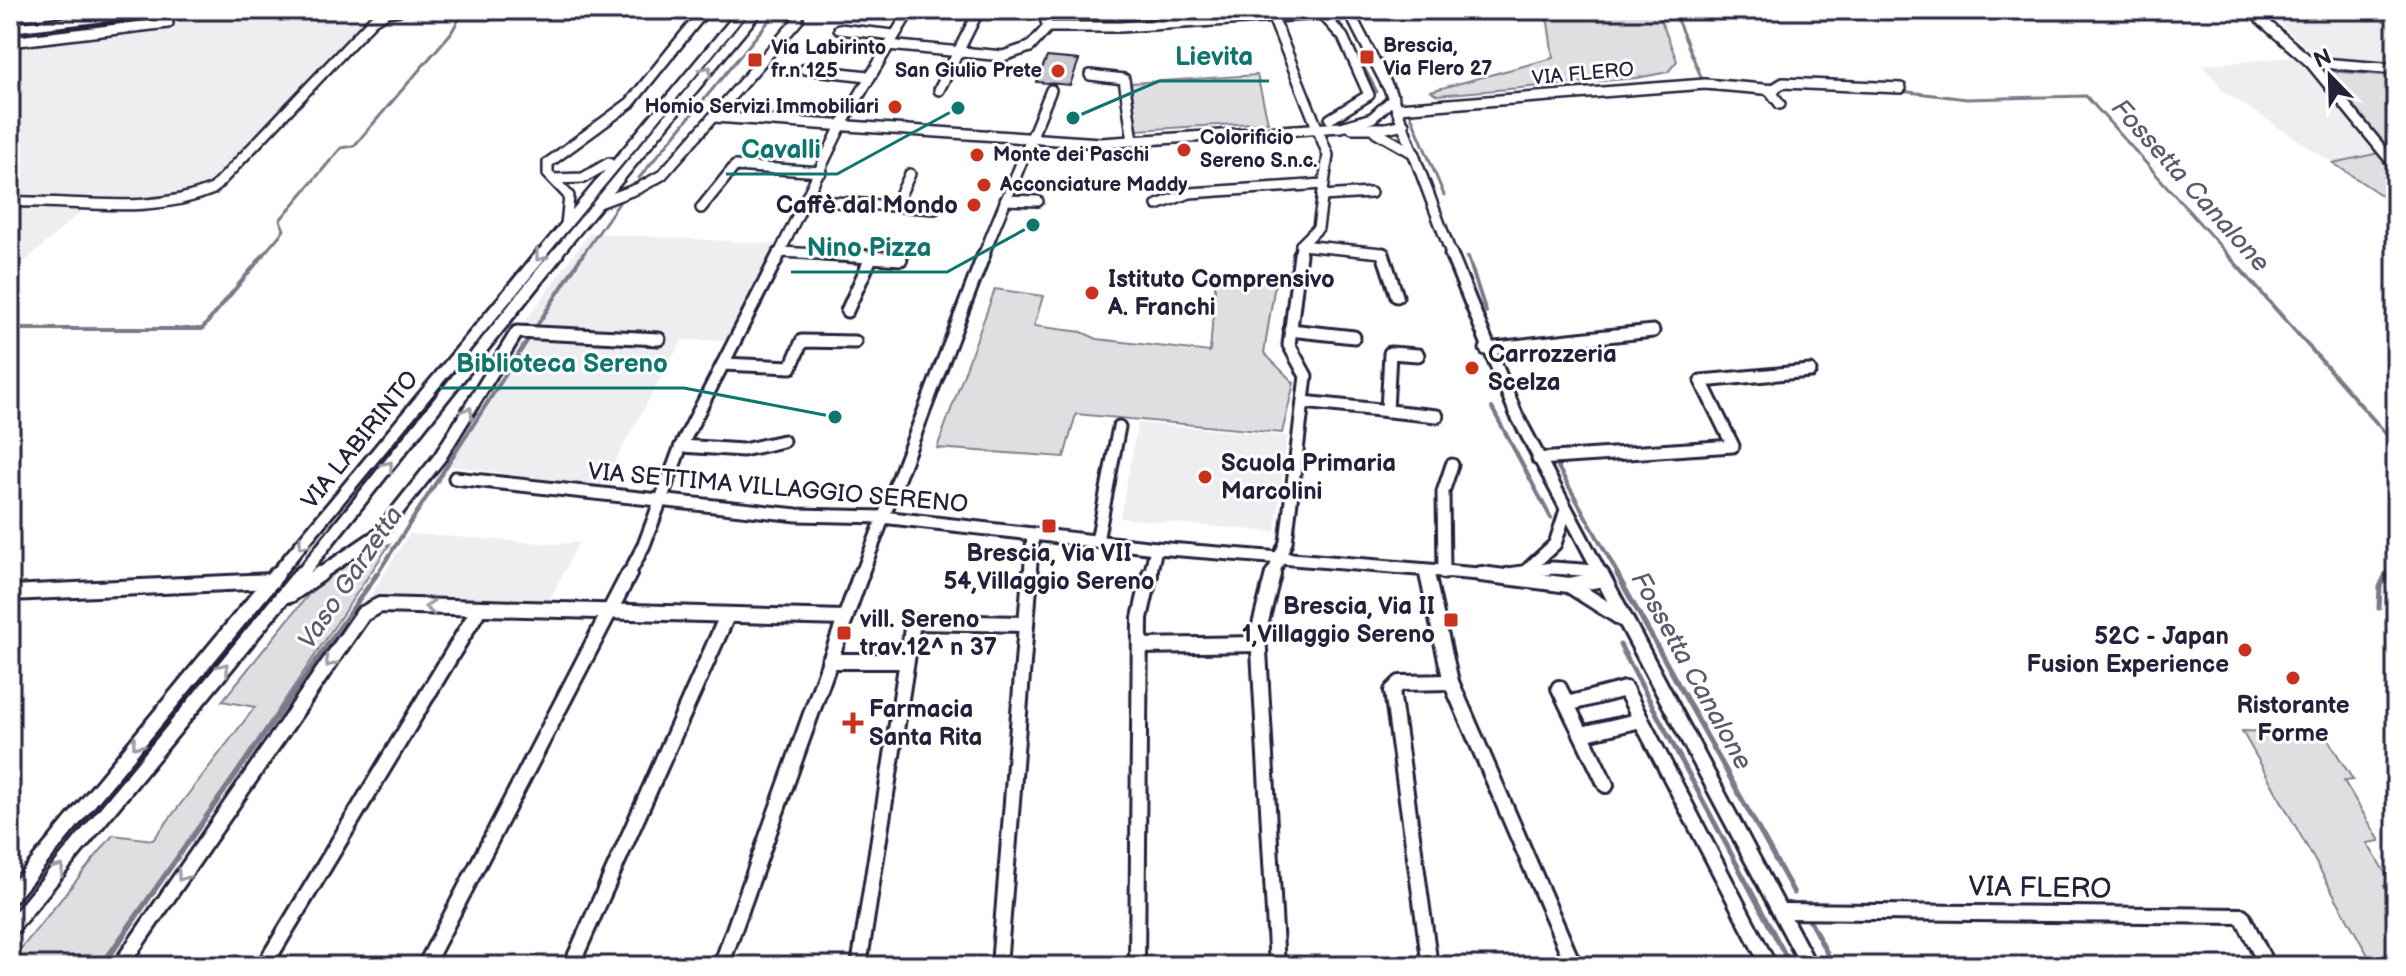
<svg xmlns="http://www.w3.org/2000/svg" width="2406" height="976" viewBox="0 0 2406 976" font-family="'Balsamiq Sans',sans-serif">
<rect width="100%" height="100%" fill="#fff"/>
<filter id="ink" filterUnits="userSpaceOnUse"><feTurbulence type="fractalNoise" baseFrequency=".0125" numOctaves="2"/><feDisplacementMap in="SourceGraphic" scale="16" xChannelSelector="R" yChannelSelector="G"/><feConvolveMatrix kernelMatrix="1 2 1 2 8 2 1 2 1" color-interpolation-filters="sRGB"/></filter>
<g filter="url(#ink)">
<g fill="#eeeef1">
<polygon points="243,10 348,10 346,23 365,20 205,188 172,199 50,195 10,197 10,44 173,25 176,17"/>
<polygon points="2264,10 2396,10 2396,64 2316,56"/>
<polygon points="2295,57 2379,153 2333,163 2220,89 2218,82 2201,65"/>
<polygon points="88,205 10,275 10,207"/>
<polygon points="589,233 776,244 726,340 682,340 600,488 442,464 522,336 660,346 662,334 521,327"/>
<polygon points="1138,423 1287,436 1275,532 1120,518"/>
<polygon points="409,534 559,544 579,542 548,603 367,601"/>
</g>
<g fill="#dfdfe2" stroke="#80808e" stroke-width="2">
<polygon points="1133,10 1231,10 1233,16 1137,24"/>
<polygon points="1536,10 1657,10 1677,61 1668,72 1637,78 1437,95 1431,91 1553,58 1548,22"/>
<polygon points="2327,71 2396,76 2396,157 2327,75"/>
<polygon points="1257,75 1268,122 1137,130 1131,83"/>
<polygon points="2379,153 2396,174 2396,205 2333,163"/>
<polygon points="1216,275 1276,277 1264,353 1294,383 1282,433 1076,414 1064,457 937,448 995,289 1043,296 1034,326 1082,332 1097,339 1210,352"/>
<polygon points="390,544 105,966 10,966 10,962 113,835 153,840 255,707 222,701 326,573 352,555"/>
<polygon points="2242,731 2324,733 2353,780 2344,781 2380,841 2367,843 2392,884 2384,886 2396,905 2396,966 2374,966"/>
</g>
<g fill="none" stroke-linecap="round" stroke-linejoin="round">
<g stroke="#7a7a88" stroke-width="3">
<polyline points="1333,10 1377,92"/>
<polyline points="1673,10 1702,79 1752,84"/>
<polyline points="399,14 464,10"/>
<polyline points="2339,70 2396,75"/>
<polyline points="1900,91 1967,99 2086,96 2229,256"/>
<polyline points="1410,113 1444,195"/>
<polyline points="639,178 778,10"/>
<path d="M139,208C199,208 217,192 256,150"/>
<polyline points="262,256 284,230 280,220 341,148 354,146 451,33 464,10"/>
<polyline points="582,256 619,203"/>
</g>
<g stroke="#7a7a88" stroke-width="4">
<polyline points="2227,254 2396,445"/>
<polyline points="1468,257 1486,312"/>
<polyline points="10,329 202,329 264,254"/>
<polyline points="1492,408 1551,518"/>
<polyline points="1558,467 1619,576"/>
<polyline points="376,576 583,254"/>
<polyline points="2385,576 2396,555"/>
</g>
<g stroke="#7a7a88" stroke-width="5">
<polyline points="1617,574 1794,893"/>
<polyline points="2379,608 2380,587 2386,574"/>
<polyline points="1620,645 1791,966"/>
<polyline points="1807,916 1834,966"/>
<polyline points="101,966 377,574"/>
</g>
</g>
<polygon fill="#c8c8cf" stroke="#22223b" stroke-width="2" points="1047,57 1079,60 1070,85 1036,82"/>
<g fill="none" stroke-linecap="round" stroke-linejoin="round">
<g stroke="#22223b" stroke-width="14">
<g id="minor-far2">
<polyline points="1042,10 1048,27"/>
<polyline points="1270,10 1328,155 1318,228 1301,245 1300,256"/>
<polyline points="1348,10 1390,91 1452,256"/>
<polyline points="2250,10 2310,62 2396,167"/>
<polyline points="839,29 894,35"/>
<polyline points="10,42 168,23"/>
<polyline points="888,45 1003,56 1030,47 1048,27 1120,27 1322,14 1343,37 1369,95 1330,119"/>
<polyline points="2310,62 2396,69"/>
<polyline points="805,69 868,76"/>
<polyline points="1090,75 1124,79 1133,141"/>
<polyline points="939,90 979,10"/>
<polyline points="1770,91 1783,83 1901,88"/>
<polyline points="1770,91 1780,104"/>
<polyline points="1398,108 1705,84 1775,90"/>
<polyline points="714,117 1101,143 1341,127 1372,118 1394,98"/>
<polyline points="1352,128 1386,128 1404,124"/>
<polyline points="1376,132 1415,154"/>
<polyline points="553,179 583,178 609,163"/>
<polyline points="1322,196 1371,193"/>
<polyline points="807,200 935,209"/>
<polyline points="1005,200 1038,201"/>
<path d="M10,202C78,200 149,216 213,189L373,20L387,12L400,10"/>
<polyline points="599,203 639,188 662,175 798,20 798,11"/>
<polyline points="1157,205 1190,193 1323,184"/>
<polyline points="895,206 910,174"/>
<polyline points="701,208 735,166 821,172"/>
<polyline points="566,225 569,196 548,174 548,163 630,103 705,10"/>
<polyline points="1301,245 1382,253 1383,256"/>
<polyline points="780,252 857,256"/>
<polyline points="540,256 744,10"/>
<polyline points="555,256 758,10"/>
<polyline points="778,256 841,126 910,10"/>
<polyline points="983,256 1051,90"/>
</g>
</g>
<g stroke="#22223b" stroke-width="17">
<g id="minor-far1">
<polyline points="822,254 901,259"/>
<polyline points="1383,254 1397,296"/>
<polyline points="1451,254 1516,414 1602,576"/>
<polyline points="847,311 871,258"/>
<polyline points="1290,330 1354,337"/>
<polyline points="1486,349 1653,331"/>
<polyline points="723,364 791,367 802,341 855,342"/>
<polyline points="1303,402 1437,416"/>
<polyline points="1387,411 1390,353 1418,355"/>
<polyline points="681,446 743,450 783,441"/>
<polyline points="1538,459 1733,446 1701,381 1810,371"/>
<polyline points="455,478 797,515 882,517 1156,548 1504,576"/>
<polyline points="1097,541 1119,427"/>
<polyline points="1529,568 1555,544 1566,510"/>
<polyline points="1426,571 1427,576"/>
<polyline points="1444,573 1443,492 1452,465"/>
<polyline points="1508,574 1553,568 1598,571"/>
<polyline points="275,576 542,254"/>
<polyline points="300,576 557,254"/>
<polyline points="317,576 379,534 440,457 517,332 659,339"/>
<polyline points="628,576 644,545 681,446 779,254"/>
<polyline points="861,576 984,254"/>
<polyline points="1030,576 1033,534"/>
<polyline points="1150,576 1156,548"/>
<polyline points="1272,576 1286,542 1306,376 1289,345 1300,254"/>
</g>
</g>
<g stroke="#22223b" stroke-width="20">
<g id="minor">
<polyline points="1273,574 1258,633 1277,966"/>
<polyline points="1427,574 1451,682 1574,966"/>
<polyline points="1481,574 1569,585 1603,579"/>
<polyline points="1601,574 1809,966"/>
<polyline points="1569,585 1624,620"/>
<polyline points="10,593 272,581"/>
<polyline points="290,595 320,574"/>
<polyline points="1140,646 1258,644"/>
<polyline points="829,661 906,661"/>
<polyline points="1559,688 1606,785"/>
<polyline points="1567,704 1625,689 1769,966"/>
<polyline points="1582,734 1641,720"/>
<polyline points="10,897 277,574"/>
<polyline points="1781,911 2242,916 2267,966"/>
<polyline points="10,929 301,574"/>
<polyline points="120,966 363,614 380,605 845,618"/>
<polyline points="264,966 479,609"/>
<polyline points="425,966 629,574"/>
<polyline points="571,966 727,616"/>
<polyline points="721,966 861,574"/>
<polyline points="859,966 913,622 1026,624"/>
<polyline points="999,966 1030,574"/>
<polyline points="1137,966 1140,618 1150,574"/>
<polyline points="1430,966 1392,691 1400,683 1451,682"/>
</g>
</g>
<g stroke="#22223b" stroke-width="6">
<polygon id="highway" points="136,10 174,10 168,14 10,32 10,24"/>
</g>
<use href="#minor-far2" stroke="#fff" stroke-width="9"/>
<use href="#minor-far1" stroke="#fff" stroke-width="11"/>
<use href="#minor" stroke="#fff" stroke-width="14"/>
<use href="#highway" fill="#fff" fill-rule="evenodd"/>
</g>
<defs><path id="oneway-chevron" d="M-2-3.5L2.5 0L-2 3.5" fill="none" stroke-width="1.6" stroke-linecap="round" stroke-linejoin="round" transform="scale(2)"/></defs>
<g stroke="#9c9ca7">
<use href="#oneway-chevron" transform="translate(707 71) rotate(-50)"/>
<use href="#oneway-chevron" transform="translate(540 256) rotate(129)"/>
<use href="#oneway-chevron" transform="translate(468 412) rotate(-58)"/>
<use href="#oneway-chevron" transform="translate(388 466) rotate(-51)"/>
<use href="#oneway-chevron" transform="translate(303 544) rotate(129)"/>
<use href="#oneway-chevron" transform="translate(430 607) rotate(-178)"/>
<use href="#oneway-chevron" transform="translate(330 662) rotate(125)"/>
<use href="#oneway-chevron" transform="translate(224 668) rotate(-51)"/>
<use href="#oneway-chevron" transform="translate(137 744) rotate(130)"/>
<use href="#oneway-chevron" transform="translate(59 869) rotate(-51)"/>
<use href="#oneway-chevron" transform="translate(182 876) rotate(125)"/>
</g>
</g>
<g fill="#c8321e" stroke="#fff" stroke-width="3">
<rect x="1359" y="49" width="16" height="16" rx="4"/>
<rect x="747" y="52" width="16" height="16" rx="4"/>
<circle cx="1058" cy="71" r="8"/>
<circle cx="895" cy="107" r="8"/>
<circle cx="1184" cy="150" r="8"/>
<circle cx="977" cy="155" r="8"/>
<circle cx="984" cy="185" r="8"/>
<circle cx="974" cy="205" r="8"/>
<circle cx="1092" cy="293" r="8"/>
<circle cx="1472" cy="368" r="8"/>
<circle cx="1205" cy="477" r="8"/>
<rect x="1041" y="518" width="16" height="16" rx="4"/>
<rect x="1443" y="612" width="16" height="16" rx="4"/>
<rect x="836" y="625" width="16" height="16" rx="4"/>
<circle cx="2245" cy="650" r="8"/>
<circle cx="2293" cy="678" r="8"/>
<path d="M849 711h8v8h8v8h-8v8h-8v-8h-8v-8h8z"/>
</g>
<g text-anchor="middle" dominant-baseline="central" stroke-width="6" stroke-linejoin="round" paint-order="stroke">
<g font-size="20" font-weight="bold" fill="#22223b" stroke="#fff" text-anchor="start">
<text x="1383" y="46">Brescia,<tspan x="1383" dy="23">Via Flero 27</tspan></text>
<text x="771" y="48">Via Labirinto<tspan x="771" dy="23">fr.n 125</tspan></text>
<text x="1042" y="71" text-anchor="end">San Giulio Prete</text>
<text x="879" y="107" text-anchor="end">Homio Servizi Immobiliari</text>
<text x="1200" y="138">Colorificio<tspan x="1200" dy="23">Sereno S.n.c.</tspan></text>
<text x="993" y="155">Monte dei Paschi</text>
<text x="1000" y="185">Acconciature Maddy</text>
</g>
<g font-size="20" fill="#22223b" stroke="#fff">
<text transform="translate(1583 74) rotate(-5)">VIA FLERO</text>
</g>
<g font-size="24" font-weight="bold" fill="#22223b" stroke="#fff" text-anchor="start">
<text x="958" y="205" text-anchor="end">Caffè dal Mondo</text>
<text x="1108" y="279">Istituto Comprensivo<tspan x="1108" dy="28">A. Franchi</tspan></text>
<text x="1488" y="354">Carrozzeria<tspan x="1488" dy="28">Scelza</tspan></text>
<text x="1221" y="463">Scuola Primaria<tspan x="1221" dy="28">Marcolini</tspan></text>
<text x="1049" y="553" text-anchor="middle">Brescia, Via VII<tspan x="1049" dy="28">54,Villaggio Sereno</tspan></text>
<text x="1435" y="606" text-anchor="end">Brescia, Via II<tspan x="1435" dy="28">1,Villaggio Sereno</tspan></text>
<text x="860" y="619">vill. Sereno<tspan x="860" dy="28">trav.12^ n 37</tspan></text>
<text x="2229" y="636" text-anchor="end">52C - Japan<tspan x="2229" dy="28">Fusion Experience</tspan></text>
<text x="2293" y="705" text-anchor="middle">Ristorante<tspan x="2293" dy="28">Forme</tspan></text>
<text x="869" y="709">Farmacia<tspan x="869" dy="28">Santa Rita</tspan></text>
</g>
<g font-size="24" fill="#22223b" stroke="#fff">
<text transform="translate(360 440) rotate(-51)">VIA LABIRINTO</text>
<text transform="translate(778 488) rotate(5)">VIA SETTIMA VILLAGGIO SERENO</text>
</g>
<g font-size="26" font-style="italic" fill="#5c5c6f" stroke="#fff">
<text transform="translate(2190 186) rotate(48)">Fossetta Canalone</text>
<text transform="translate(351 578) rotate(-56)">Vaso Garzetta</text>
<text transform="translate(1691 671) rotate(61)">Fossetta Canalone</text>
</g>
<g font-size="28" fill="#22223b" stroke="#fff">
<text transform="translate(2040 888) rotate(1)">VIA FLERO</text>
</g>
</g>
<path fill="none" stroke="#0f766e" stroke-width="3" d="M1073 118L1159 81H1269M958 108L837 174H726M1033 225L947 272H791M835 417L684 388H440"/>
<g fill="#0f766e" stroke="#fff" stroke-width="3">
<circle cx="1073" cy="118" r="8"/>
<circle cx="958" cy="108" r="8"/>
<circle cx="1033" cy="225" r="8"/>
<circle cx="835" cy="417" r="8"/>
</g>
<g font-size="26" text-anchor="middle" font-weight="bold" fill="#0f766e" stroke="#fff" stroke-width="6" stroke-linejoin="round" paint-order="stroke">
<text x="1214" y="65">Lievita</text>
<text x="781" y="158">Cavalli</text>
<text x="869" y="256">Nino Pizza</text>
<text x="562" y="372">Biblioteca Sereno</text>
</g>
<rect width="2406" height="976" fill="none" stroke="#fff" stroke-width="40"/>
<rect x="20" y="20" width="2366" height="936" fill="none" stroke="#22223b" stroke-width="3" filter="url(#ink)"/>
<g transform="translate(2330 76) rotate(337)" stroke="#ffffff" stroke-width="6" paint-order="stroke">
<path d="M0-6L14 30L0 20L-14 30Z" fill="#22223b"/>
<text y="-12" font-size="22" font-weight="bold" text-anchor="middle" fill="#22223b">N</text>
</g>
</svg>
